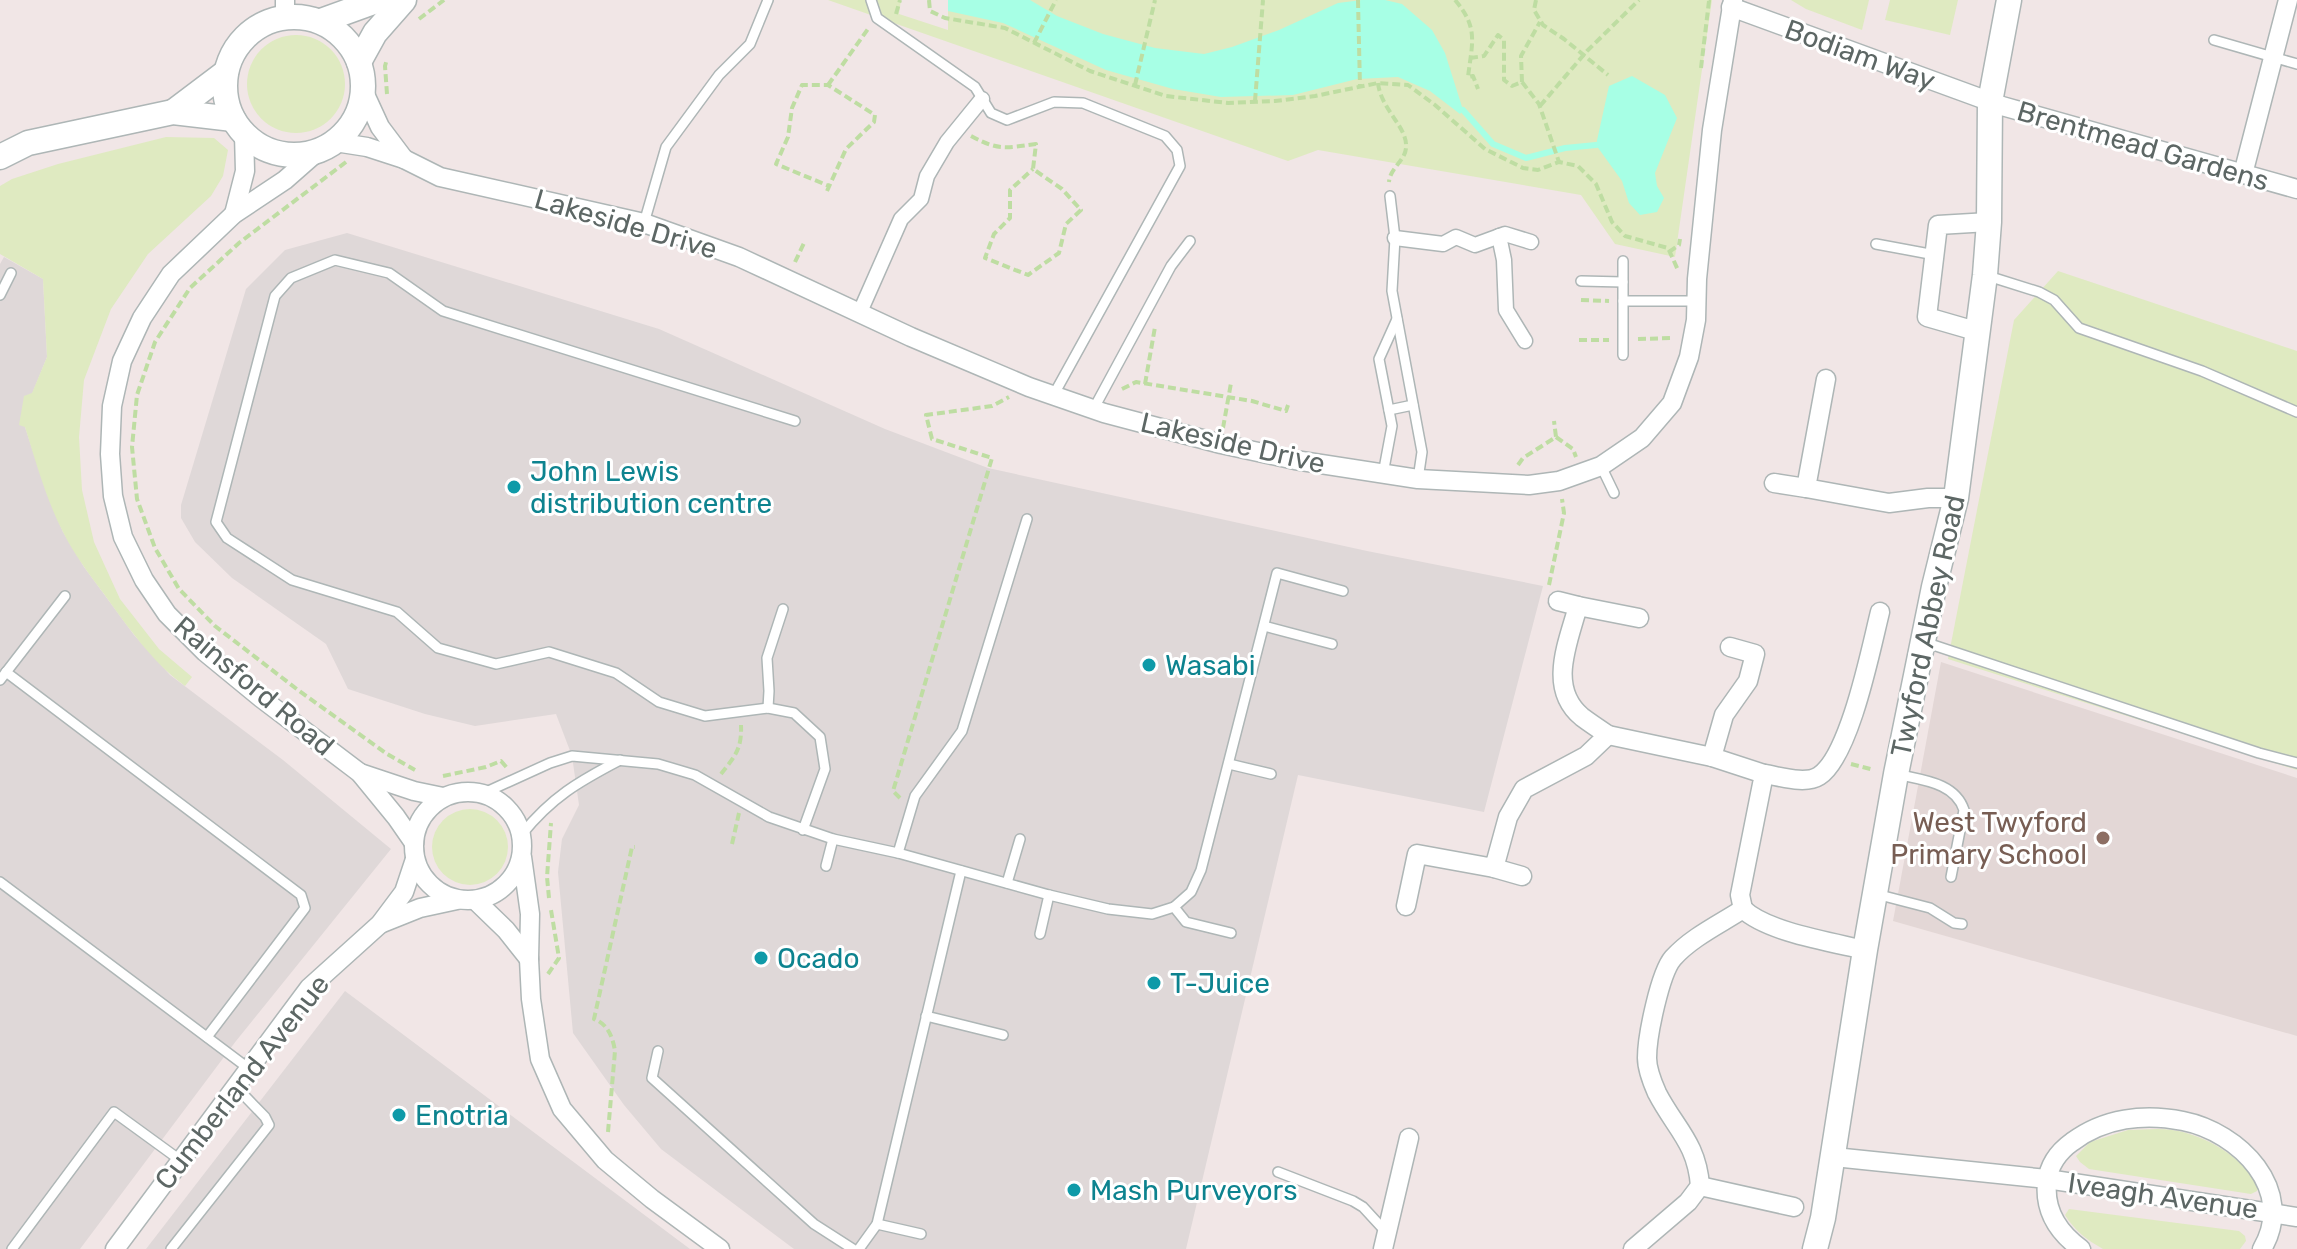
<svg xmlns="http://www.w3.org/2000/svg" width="2297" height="1249" viewBox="0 0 2297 1249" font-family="Rubik,sans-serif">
<rect width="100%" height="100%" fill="#f1e6e6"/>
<g fill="#dfd8d8">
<polygon points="347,233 659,329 885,429 988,468 1367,551 1543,586 1484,812 1298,775 1186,1249 794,1249 661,1149 624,1105 573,1033 558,872 562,839 579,805 572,756 556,714 475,726 425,714 348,689 326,644 232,578 195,542 181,518 181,505 246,289 285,250"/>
<polygon points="4,257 43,279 47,357 32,394 25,427 47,494 63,532 84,567 134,635 170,675 283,760 391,849 236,1041 80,1249 0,1249 0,264"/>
<polygon points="345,991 690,1249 146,1249"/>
</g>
<polygon fill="#e3d7d6" points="1941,662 2297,778 2297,1036 1893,921"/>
<g fill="#dfeac1">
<polygon points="828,0 901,0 899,14 948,30 948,0 1712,0 1675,257 1615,244 1581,195 1318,150 1288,161"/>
<polygon points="1791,0 1869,0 1862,30 1806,9"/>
<polygon points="1890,0 1958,0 1950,35 1885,20"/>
<circle cx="296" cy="84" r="49"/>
<path d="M166,137L214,138L228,150L223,176L211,196L148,254L111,309L84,380L79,437L82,490L94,542L120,599L159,649L192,677L185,686C152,662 128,627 104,594C89,574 74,554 63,532C46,499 36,462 25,427L19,425L24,396L32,393L47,357L43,279L0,254V186L12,179L58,164Z"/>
<polygon points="2058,271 2297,351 2297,770 1948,659 2014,320"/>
<circle cx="470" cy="847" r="38"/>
<path d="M2128,1130C2142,1130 2158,1128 2172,1130C2206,1135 2241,1156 2259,1186L2257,1191L2251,1194L2089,1169L2080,1162L2076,1156L2090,1142Z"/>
<path d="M2069,1209L2239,1231L2245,1236L2246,1241L2240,1249H2103C2087,1240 2075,1231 2065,1215Z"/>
</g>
<g fill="#a7ffe5">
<polygon points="948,0 1030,0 1057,16 1103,34 1155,48 1204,54 1232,47 1279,30 1338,3 1362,0 1385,0 1402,4 1432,30 1445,53 1463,110 1460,114 1430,91 1398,77 1357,79 1293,95 1221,97 1173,89 1106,70 1003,23 948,11"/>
<polygon points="1632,76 1665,95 1677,118 1655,173 1657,186 1664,198 1657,212 1640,215 1629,203 1622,181 1596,145 1609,86"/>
</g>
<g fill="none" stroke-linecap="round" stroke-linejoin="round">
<polyline stroke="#a7ffe5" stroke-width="6" points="1463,110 1493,144 1526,158 1565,148 1596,145"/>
<g stroke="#aeb6b6" stroke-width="12">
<g id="service">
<polyline points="871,0 877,18 975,87 991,113 1007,120 1054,102 1083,103 1165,136 1177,150 1180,166 1053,396"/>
<polyline points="2214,40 2297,64"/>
<polyline points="1390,196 1395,238 1392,291 1422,452 1418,479"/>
<polyline points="644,223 666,147 719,75 750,44 768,0"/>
<polyline points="1876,244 1935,255"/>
<polyline points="1623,261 1623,355"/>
<polyline points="1988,276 2039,292 2054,300 2079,328 2202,371 2297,412"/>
<polyline points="1581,281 1623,282"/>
<polyline points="0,295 11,273"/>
<polyline points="1623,301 1697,301"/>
<polyline points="1093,410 1171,266 1190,241"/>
<polyline points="1389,410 1413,405"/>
<polyline points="795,421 443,311 389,273 335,260 291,278 275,296 216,522 227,538 292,580 397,612 438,648 496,664 549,652 616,673 659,702 705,716 768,708 794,713 820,737 825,769 803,830"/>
<polyline points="1601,466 1614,493"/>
<polyline points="1383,474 1392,426 1379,359 1397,319"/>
<polyline points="1264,626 1332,644"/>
<polyline points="1924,642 2259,753 2297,763"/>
<polyline points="6,672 301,895 305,908 207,1037"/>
<polyline points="0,680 65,596"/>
<polyline points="768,708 769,691 767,658 783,609"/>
<polyline points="1229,764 1271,774"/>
<path d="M1896,774C1921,780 1955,782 1964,810L1951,877"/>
<polyline points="484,793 550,763 572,756 658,764 695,775 769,817 833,839 898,853 1049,895 1108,909 1152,914 1174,907 1191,892 1201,870 1277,573 1343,591"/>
<path d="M522,834C552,797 578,782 620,760"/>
<polyline points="898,853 915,796 962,731 1027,519"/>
<polyline points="826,866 833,839"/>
<polyline points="0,882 248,1068"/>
<polyline points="1007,883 1020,839"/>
<polyline points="1876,894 1930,908 1954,923 1962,924"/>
<polyline points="1174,907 1186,922 1231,933"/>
<polyline points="1040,934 1049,895"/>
<polyline points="926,1016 1003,1035"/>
<polyline points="658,1051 652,1078 814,1224 853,1249"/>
<polyline points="1278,1172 1353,1201 1363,1207 1386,1232"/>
<polyline points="877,1224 921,1234"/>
<polyline points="12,1249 114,1112 180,1160"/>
<polyline points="171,1249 269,1125 265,1117 235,1086"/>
<polyline points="859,1249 877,1224 961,871"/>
</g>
</g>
<g stroke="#aeb6b6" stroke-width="17">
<g id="pedestrian">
<polyline points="1499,236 1504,260 1506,310 1525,341"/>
<polyline points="1395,238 1443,244 1456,237 1475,245 1505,234 1531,242"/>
<polyline points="860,312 901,219 921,199 927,176 947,142 982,99"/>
</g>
</g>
<g stroke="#aeb6b6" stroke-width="21">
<g id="minor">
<polyline points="1731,7 2002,106 2297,189"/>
<polyline points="285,17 285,0"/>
<polyline points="363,90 380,127 404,159"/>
<polyline points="335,142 367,147 404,159 440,177 644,223 739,257 911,337 1029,387 1104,413 1221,444 1295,460 1418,479 1529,485 1559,481 1601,466 1642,438 1672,403 1689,357 1696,320 1697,279 1712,130 1733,0"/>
<polyline points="318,151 285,180 234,214 171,274 142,318 122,361 112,406 110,454 113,496 123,537 144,580 167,614 205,652 261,698 360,773 396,817 414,843"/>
<polyline points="2243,174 2288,0"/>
<polyline points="234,214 245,171 244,134"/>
<polyline points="1979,332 1927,317 1938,225 1989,222"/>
<polyline points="1826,379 1806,488 1889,503 1928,498 1956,498"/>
<polyline points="1774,483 1806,488"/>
<polyline points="1558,601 1578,606"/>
<polyline points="1608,735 1712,757 1764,774 1740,895 1743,909"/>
<polyline points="1712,757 1724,715 1748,681 1755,654 1730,647"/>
<polyline points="360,773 414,791 443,797"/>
<path d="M1764,774C1779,776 1805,785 1819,776C1850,756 1871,648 1880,612"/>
<circle cx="468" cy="846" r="54"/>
<polyline points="522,857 530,914 529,959 531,999 540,1059 562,1109 605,1160 652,1199 720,1249"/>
<polyline points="1494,868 1522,876"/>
<polyline points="476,901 506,930 529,959"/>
<path d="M1406,906L1417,854L1494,868L1508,817L1524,789L1586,756L1608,735C1599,729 1590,723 1582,717C1547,688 1568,643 1578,606L1639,618"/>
<polyline points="380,924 420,908 457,900"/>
<polyline points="1834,1157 2047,1179 2297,1217"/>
<polyline points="1700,1186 1794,1207"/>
<polyline points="115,1249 309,988 380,924 404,892 415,859"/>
<polyline points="1383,1249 1409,1138"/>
<path d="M1633,1249L1688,1202L1700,1186C1697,1143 1675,1128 1657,1093C1653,1084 1647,1068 1647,1058C1647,1036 1660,973 1673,958C1692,937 1720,924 1743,909C1767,932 1831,942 1865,950"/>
<path d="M2081,1249C2059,1233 2044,1211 2047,1182C2049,1164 2058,1152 2072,1142C2104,1118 2144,1113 2183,1121C2239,1132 2297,1190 2262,1249"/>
</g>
</g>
<g stroke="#aeb6b6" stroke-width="27">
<g id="tertiary">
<circle cx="294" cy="86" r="69"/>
<polyline points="321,21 379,0"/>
<polyline points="359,62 375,33 404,0"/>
<polyline points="173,112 226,72"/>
<polyline points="0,157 28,143 173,112 233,119"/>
<polyline points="1815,1249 1823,1218 1865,950 1896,774 1934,587 1956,498 1985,275 1989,222 1990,102 2009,0"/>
</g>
</g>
<g stroke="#bedda2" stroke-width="4" stroke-dasharray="8 4" stroke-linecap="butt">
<polyline points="929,0 930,11 945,18 1005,28 1090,71 1166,96 1228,103 1275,101 1315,96 1378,83 1408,85 1435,105 1485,149 1523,168 1538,170 1559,162 1578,166 1596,184 1612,222 1625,236 1668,248 1678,270"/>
<polyline points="1358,0 1360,87"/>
<path d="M1455,0C1479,28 1472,43 1468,77L1473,76L1478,89"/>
<polyline points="1536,0 1534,10 1543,25 1564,39 1608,75"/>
<polyline points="896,14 900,0"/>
<polyline points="419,19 444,0"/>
<polyline points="1034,43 1056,0"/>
<polyline points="1470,58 1484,56 1498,35 1504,40 1504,80 1512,86 1522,82 1539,104 1559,162"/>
<polyline points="1701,68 1709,1 1706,0"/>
<polyline points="1522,82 1521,56 1540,22"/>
<path d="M1378,83C1381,110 1408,127 1406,148C1405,161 1390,168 1389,182"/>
<polyline points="828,85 868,29"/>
<polyline points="1135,85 1155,0"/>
<polyline points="387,94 385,66 387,59"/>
<polyline points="1255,101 1263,0"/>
<polyline points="1540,106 1587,51 1639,0"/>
<path d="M971,136C999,151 1006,148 1036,144L1033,169L1062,189L1081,210L1066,224L1059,253L1028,275L985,258L994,234L1010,218V190L1033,169"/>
<polyline points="346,162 239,243 190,288 155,342 137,395 132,447 137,499 155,548 179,589 215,626 298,690 387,754 415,770"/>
<polyline points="827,191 846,149 874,122 875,115 828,85 802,85 792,108 788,137 776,164 829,186"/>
<polyline points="1669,252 1679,245 1680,239"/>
<polyline points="795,262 805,241"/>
<polyline points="1581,300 1609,301"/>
<polyline points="1638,339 1673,338"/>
<polyline points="1579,340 1609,340"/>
<polyline points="1145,384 1155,327"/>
<polyline points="1122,389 1136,382 1252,401 1286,411 1288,405"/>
<polyline points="1223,428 1231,383"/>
<polyline points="1556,437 1573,449 1576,457"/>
<polyline points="1518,465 1523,458 1556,437 1554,421"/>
<polyline points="1549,585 1564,513 1562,499"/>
<polyline points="1851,764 1874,770"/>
<path d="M721,774C735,756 742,749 741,725"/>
<polyline points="443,776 486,767 501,761 508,769"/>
<polyline points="900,798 893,791 992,458 932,439 926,415 992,406 1009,397"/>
<polyline points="732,844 739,813"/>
<polyline points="549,898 547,877 551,823"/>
<polyline points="548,974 559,958 551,910"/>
<path d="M608,1132L615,1051C613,1038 608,1024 594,1019L632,847H635"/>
</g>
<use href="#service" stroke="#fff" stroke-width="9"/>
<use href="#pedestrian" stroke="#fff" stroke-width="14"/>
<use href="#minor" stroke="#fff" stroke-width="18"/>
<use href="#tertiary" stroke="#fff" stroke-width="24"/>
</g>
<g fill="#0f9aa8" stroke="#fff" stroke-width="3">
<circle cx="514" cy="487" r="8"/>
<circle cx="1149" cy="665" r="8"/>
<circle cx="761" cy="958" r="8"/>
<circle cx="1154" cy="983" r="8"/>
<circle cx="399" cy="1115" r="8"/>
<circle cx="1074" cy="1190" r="8"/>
</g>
<circle fill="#8d6e63" stroke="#fff" stroke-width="3" cx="2103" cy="838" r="8"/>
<g text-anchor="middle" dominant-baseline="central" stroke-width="6" stroke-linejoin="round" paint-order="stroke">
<g font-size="28" fill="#5d6765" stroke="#fff">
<text transform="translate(1860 55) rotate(20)">Bodiam Way</text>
<text transform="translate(2143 146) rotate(16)">Brentmead Gardens</text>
<text transform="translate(626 224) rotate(16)">Lakeside Drive</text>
<text transform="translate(1233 443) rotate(13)">Lakeside Drive</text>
<text transform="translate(1928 626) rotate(-78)">Twyford Abbey Road</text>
<text transform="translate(254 686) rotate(40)">Rainsford Road</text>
<text transform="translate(242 1082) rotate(-52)">Cumberland Avenue</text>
<text transform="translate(2163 1196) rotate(8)">Iveagh Avenue</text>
</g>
<g font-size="28" fill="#0d838f" stroke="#fff" text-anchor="start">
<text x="530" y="471">John Lewis<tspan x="530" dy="32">distribution centre</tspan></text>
<text x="1165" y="665">Wasabi</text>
<text x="777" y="958">Ocado</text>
<text x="1170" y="983">T-Juice</text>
<text x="415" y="1115">Enotria</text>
<text x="1090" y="1190">Mash Purveyors</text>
</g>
<g font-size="28" fill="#785e54" stroke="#fff" text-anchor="end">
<text x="2087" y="822">West Twyford<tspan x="2087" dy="32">Primary School</tspan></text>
</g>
</g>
</svg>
